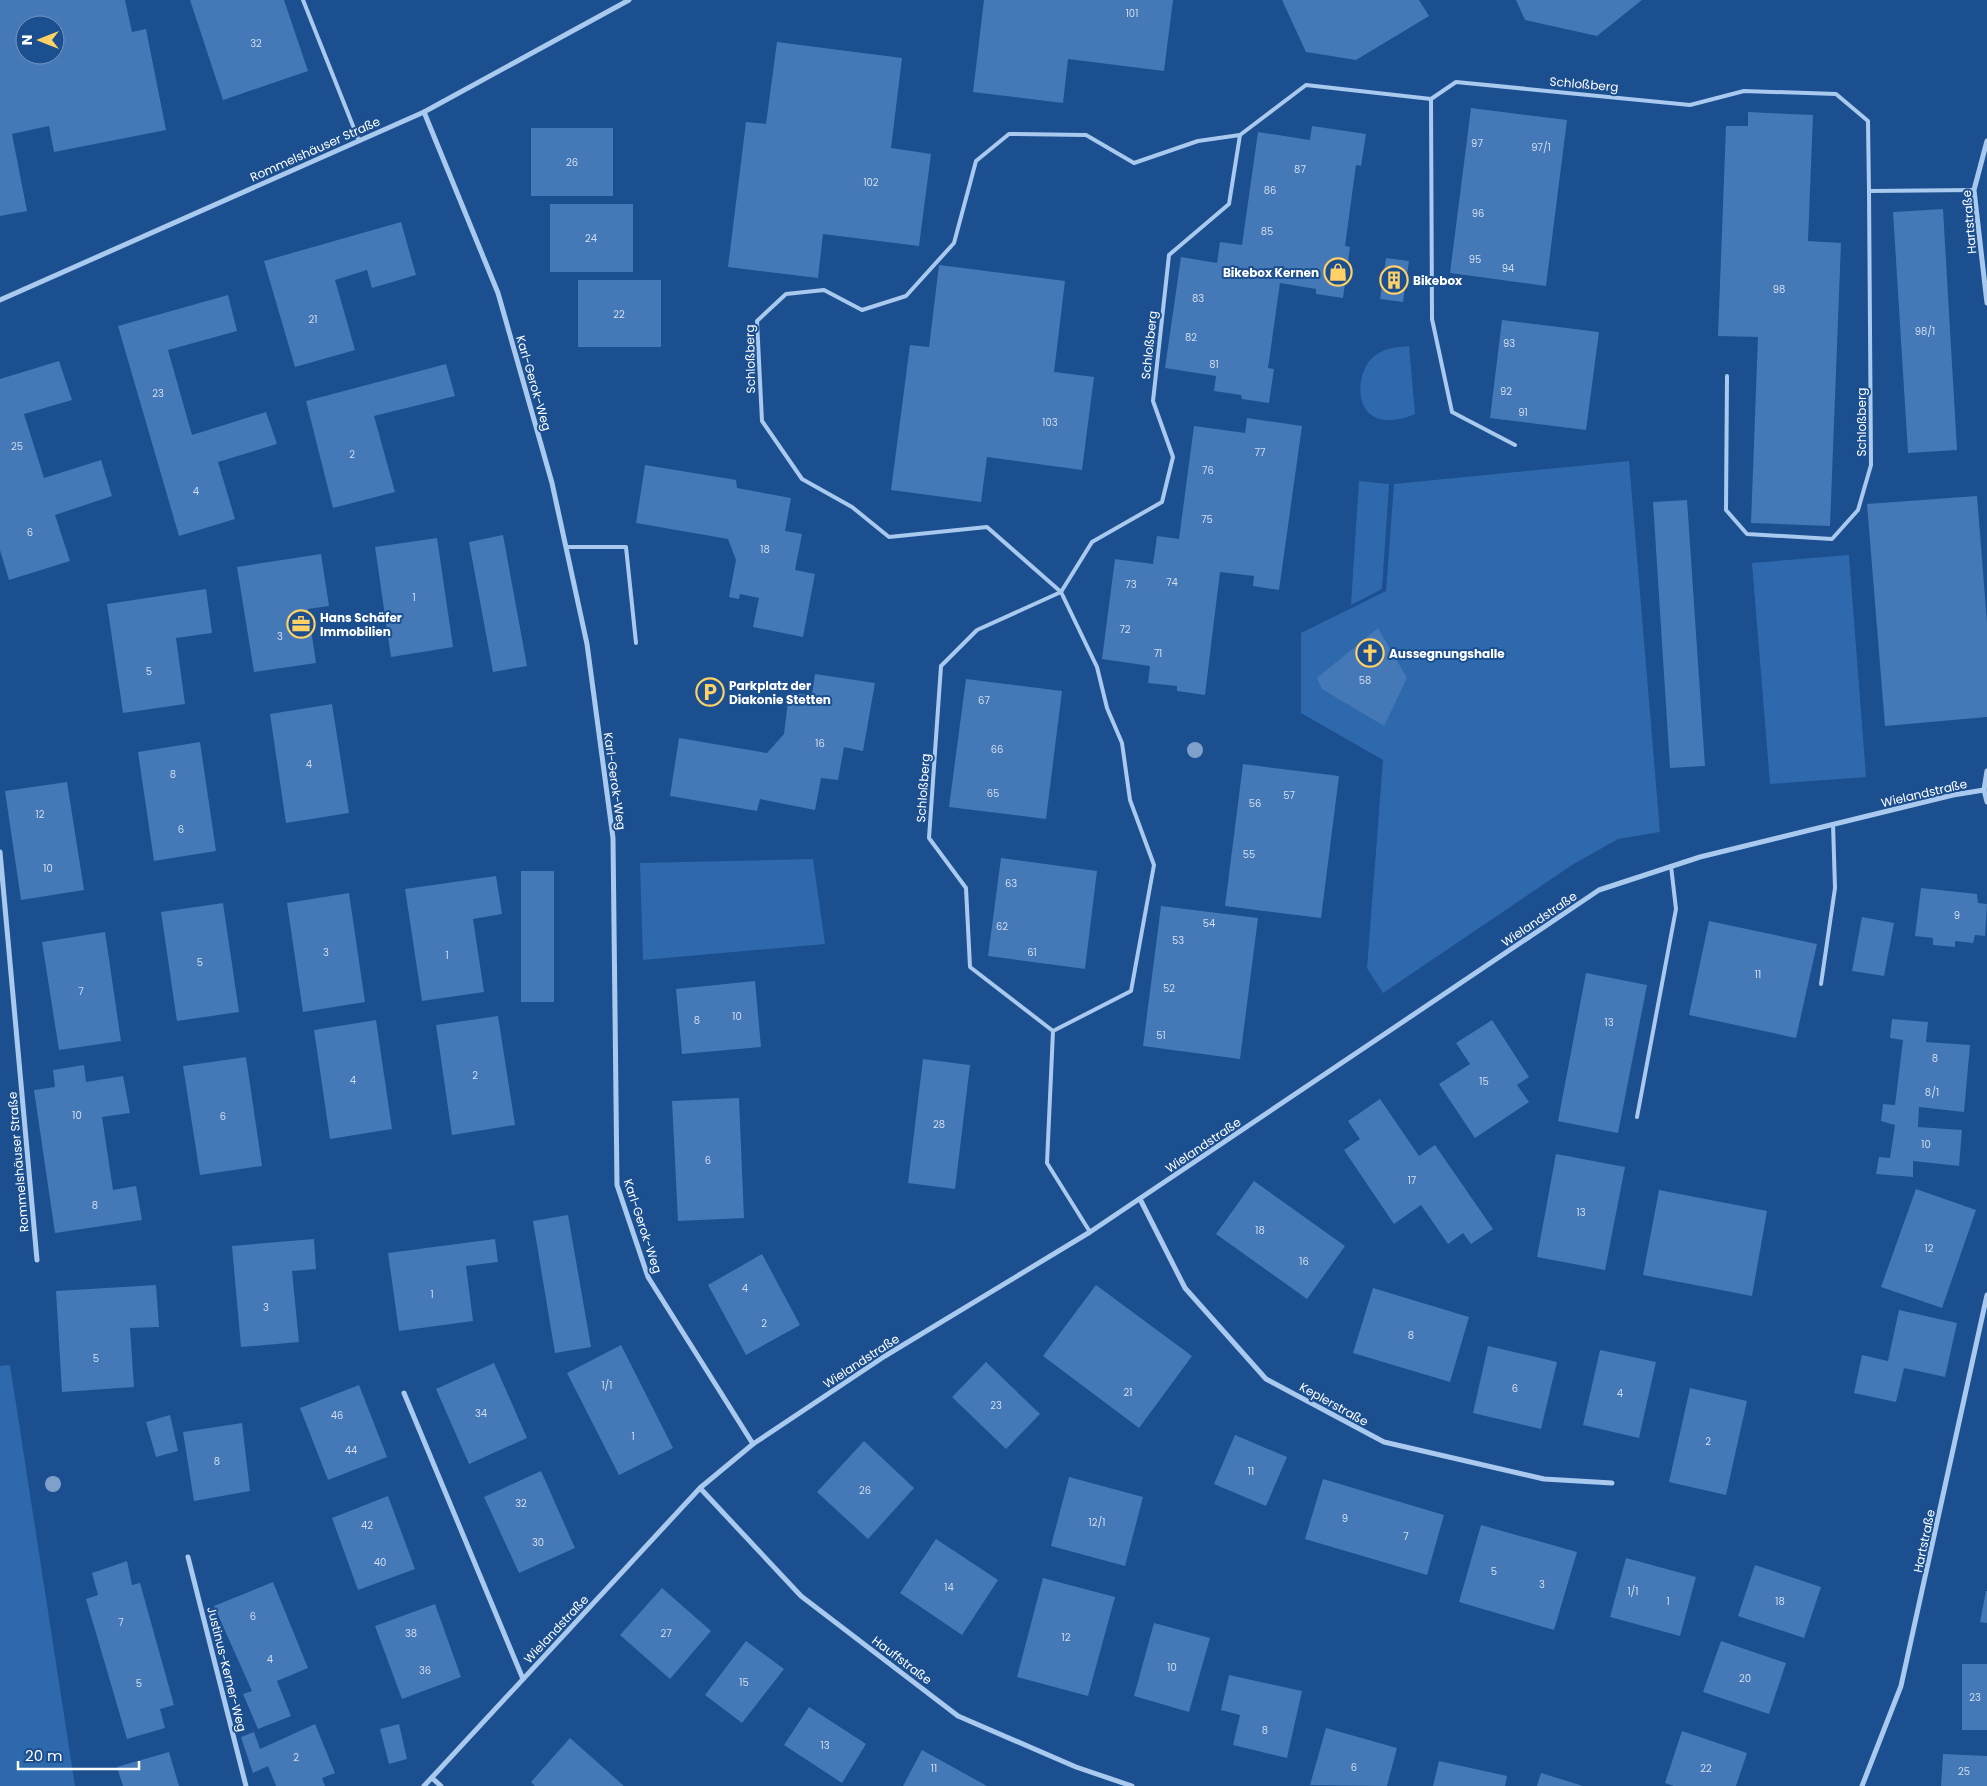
<svg xmlns="http://www.w3.org/2000/svg" width="1987" height="1786" viewBox="0 0 1987 1786" font-family="Poppins,sans-serif">
<rect width="100%" height="100%" fill="#1b4f8f"/>
<g fill="#2e69ad">
<path d="M1409,346L1415,414C1402,420 1382,424 1370,414C1354,400 1359,366 1376,355C1385,348 1398,347 1409,346Z"/>
<polygon points="1629,461 1660,832 1618,839 1572,865 1383,993 1367,968 1383,760 1301,713 1301,633 1386,591 1394,484"/>
<polygon points="1359,481 1389,484 1382,589 1351,605"/>
<polygon points="1849,555 1866,777 1770,784 1752,563"/>
<polygon points="813,859 825,944 643,960 640,863"/>
<polygon points="10,1365 75,1786 0,1786 0,1366"/>
</g>
<g fill="#4478b7" fill-rule="evenodd">
<path d="M0,0H125L132,32L146,29L166,130L54,152L49,126L12,134L27,211L0,216ZM25,25H55V55H25Z"/>
<polygon points="190,0 284,0 308,71 223,100"/>
<polygon points="984,0 1173,0 1164,71 1068,59 1063,103 973,92"/>
<polygon points="1282,0 1419,0 1429,16 1356,60 1306,52"/>
<polygon points="1516,0 1642,0 1597,36 1525,20"/>
<polygon points="777,42 902,58 891,148 931,154 919,246 823,234 818,278 728,267 746,122 766,124"/>
<polygon points="1471,108 1567,120 1546,286 1450,273"/>
<polygon points="1748,112 1813,115 1808,241 1841,243 1830,526 1751,523 1758,337 1718,336 1726,126 1748,126"/>
<polygon points="1312,126 1366,134 1361,166 1356,165 1345,246 1350,247 1343,298 1316,294 1316,289 1280,283 1268,368 1274,369 1269,403 1242,399 1241,395 1214,391 1216,376 1165,368 1181,257 1217,263 1220,242 1242,245 1258,132 1310,140"/>
<rect x="531" y="128" width="82" height="68"/>
<rect x="550" y="204" width="83" height="68"/>
<polygon points="1943,209 1957,450 1908,453 1893,212"/>
<polygon points="401,222 416,275 372,288 367,270 335,280 355,350 295,367 264,261"/>
<polygon points="1386,258 1409,261 1403,302 1380,299"/>
<polygon points="939,265 1065,281 1054,372 1094,377 1082,470 987,457 981,502 891,490 910,345 929,347"/>
<rect x="578" y="280" width="83" height="67"/>
<polygon points="228,295 237,331 168,350 192,435 266,412 277,444 218,462 235,519 179,536 118,326"/>
<polygon points="1502,320 1599,332 1586,430 1490,418"/>
<polygon points="59,361 72,400 24,414 44,478 101,460 112,496 55,515 70,561 9,580 0,550 0,379"/>
<polygon points="446,364 455,396 374,416 395,492 333,508 306,401"/>
<polygon points="1247,418 1302,426 1279,590 1253,586 1254,576 1220,572 1205,695 1177,691 1177,686 1148,683 1150,666 1102,659 1115,559 1153,564 1157,536 1179,539 1194,426 1245,433"/>
<polygon points="645,465 736,480 737,488 791,498 785,531 802,534 795,570 815,574 803,637 753,627 759,598 740,594 739,599 729,597 736,560 728,539 636,523"/>
<polygon points="1977,496 1987,622 1987,717 1885,726 1867,504"/>
<polygon points="1687,500 1705,766 1670,768 1653,502"/>
<polygon points="503,535 527,666 493,672 469,542"/>
<polygon points="437,538 453,647 391,657 375,547"/>
<polygon points="321,554 329,606 308,609 316,663 254,672 237,567"/>
<polygon points="206,589 212,633 176,638 185,704 123,713 107,604"/>
<polygon points="1378,628 1407,678 1384,726 1322,689 1317,678"/>
<polygon points="815,674 875,683 863,751 844,747 838,780 821,778 815,810 760,799 757,811 670,796 679,738 767,753 784,734 789,693 812,695"/>
<polygon points="966,679 1062,691 1046,819 949,807"/>
<polygon points="332,704 349,813 286,823 270,714"/>
<polygon points="200,742 216,851 154,861 138,752"/>
<polygon points="1243,764 1339,776 1321,918 1225,906"/>
<polygon points="67,782 84,890 21,900 5,791"/>
<polygon points="1001,858 1097,871 1085,969 988,956"/>
<rect x="521" y="871" width="33" height="131"/>
<polygon points="496,876 502,914 473,919 484,992 422,1001 405,889"/>
<polygon points="1921,888 1977,894 1978,903 1987,904 1985,936 1975,935 1973,943 1955,941 1955,947 1933,945 1933,938 1915,936"/>
<polygon points="349,893 365,1002 303,1012 287,903"/>
<polygon points="223,903 239,1012 177,1021 161,912"/>
<polygon points="1161,906 1258,918 1240,1059 1143,1046"/>
<polygon points="1862,917 1894,923 1884,976 1852,971"/>
<polygon points="1709,921 1817,944 1796,1038 1689,1015"/>
<polygon points="105,932 121,1041 59,1050 42,942"/>
<polygon points="1586,973 1647,985 1618,1133 1558,1121"/>
<polygon points="755,981 761,1047 682,1054 676,989"/>
<polygon points="498,1016 515,1125 452,1135 436,1025"/>
<polygon points="1892,1019 1928,1022 1926,1042 1970,1045 1964,1112 1919,1107 1918,1127 1962,1130 1959,1166 1913,1161 1913,1177 1876,1174 1879,1157 1890,1158 1895,1125 1881,1121 1883,1104 1895,1105 1903,1040 1890,1038"/>
<polygon points="376,1020 392,1129 330,1139 314,1030"/>
<polygon points="1492,1020 1529,1077 1517,1085 1529,1102 1475,1138 1439,1084 1470,1064 1456,1043"/>
<polygon points="246,1057 262,1166 200,1175 183,1066"/>
<polygon points="923,1059 970,1065 955,1189 908,1183"/>
<polygon points="84,1065 86,1082 123,1076 130,1113 102,1117 113,1190 136,1186 142,1220 55,1233 34,1090 55,1087 53,1070"/>
<polygon points="739,1098 744,1218 678,1221 672,1101"/>
<polygon points="1380,1099 1419,1156 1435,1145 1493,1229 1471,1244 1463,1233 1448,1244 1421,1205 1394,1224 1344,1150 1360,1139 1348,1121"/>
<polygon points="1556,1154 1625,1167 1605,1270 1537,1257"/>
<polygon points="1254,1181 1345,1246 1307,1299 1216,1234"/>
<polygon points="1916,1189 1976,1210 1942,1308 1881,1287"/>
<polygon points="1659,1190 1767,1211 1752,1296 1643,1275"/>
<polygon points="568,1215 591,1347 555,1353 533,1221"/>
<polygon points="314,1239 316,1269 292,1271 299,1342 241,1347 232,1246"/>
<polygon points="495,1239 498,1262 466,1266 473,1321 399,1331 388,1253"/>
<polygon points="762,1254 800,1325 746,1355 708,1285"/>
<polygon points="156,1285 159,1327 130,1328 134,1387 62,1392 56,1291"/>
<polygon points="1096,1285 1192,1356 1139,1428 1043,1356"/>
<polygon points="1373,1288 1469,1317 1450,1382 1353,1353"/>
<polygon points="1899,1310 1957,1323 1945,1377 1904,1368 1896,1402 1854,1393 1862,1355 1888,1361"/>
<polygon points="621,1345 673,1448 619,1475 567,1373"/>
<polygon points="1488,1346 1557,1362 1541,1429 1473,1413"/>
<polygon points="1600,1350 1656,1362 1639,1438 1583,1425"/>
<polygon points="986,1362 1040,1414 1006,1449 952,1397"/>
<polygon points="494,1363 527,1438 469,1464 436,1389"/>
<polygon points="359,1385 387,1457 328,1480 300,1408"/>
<polygon points="1690,1388 1747,1401 1726,1495 1669,1482"/>
<polygon points="170,1415 178,1451 156,1457 146,1422"/>
<polygon points="242,1423 250,1491 194,1501 183,1432"/>
<polygon points="1235,1435 1287,1457 1266,1506 1214,1484"/>
<polygon points="864,1441 914,1488 868,1539 817,1492"/>
<polygon points="541,1471 575,1548 519,1573 484,1497"/>
<polygon points="1069,1477 1143,1497 1125,1566 1051,1546"/>
<polygon points="1323,1479 1444,1515 1427,1575 1305,1539"/>
<polygon points="388,1496 415,1569 358,1590 332,1518"/>
<polygon points="1481,1525 1577,1552 1554,1630 1459,1602"/>
<polygon points="936,1539 998,1580 962,1635 900,1593"/>
<polygon points="1626,1558 1696,1577 1680,1636 1610,1617"/>
<polygon points="127,1561 132,1585 140,1583 174,1705 160,1709 165,1728 127,1739 86,1599 98,1595 92,1573"/>
<polygon points="1755,1565 1821,1587 1804,1638 1738,1616"/>
<polygon points="1043,1578 1115,1597 1088,1696 1017,1677"/>
<polygon points="273,1582 308,1668 277,1681 291,1716 258,1729 243,1694 252,1691 214,1606"/>
<polygon points="662,1588 711,1631 670,1679 620,1635"/>
<polygon points="1986,1591 1987,1591 1987,1623 1980,1622"/>
<polygon points="435,1604 461,1677 402,1699 375,1626"/>
<polygon points="1154,1623 1210,1638 1189,1712 1134,1696"/>
<polygon points="746,1641 784,1669 742,1723 705,1695"/>
<polygon points="1721,1641 1786,1663 1769,1714 1703,1692"/>
<rect x="1962" y="1664" width="25" height="66"/>
<polygon points="1229,1675 1302,1691 1287,1758 1233,1745 1240,1715 1221,1710"/>
<polygon points="809,1707 866,1744 842,1783 784,1745"/>
<polygon points="315,1724 335,1773 322,1778 325,1786 276,1786 268,1766 253,1773 241,1737 254,1732 260,1749"/>
<polygon points="399,1724 407,1759 389,1764 380,1729"/>
<polygon points="1326,1728 1397,1748 1387,1786 1310,1785"/>
<polygon points="1682,1731 1747,1753 1736,1786 1674,1786 1665,1783"/>
<polygon points="570,1738 624,1786 535,1786 531,1782"/>
<polygon points="922,1750 987,1786 903,1786"/>
<polygon points="169,1752 179,1786 123,1786 117,1767"/>
<polygon points="1943,1754 1987,1756 1987,1786 1941,1786"/>
<polygon points="1439,1761 1507,1776 1505,1786 1433,1786"/>
<polygon points="1541,1773 1583,1786 1537,1786"/>
</g>
<g fill="none" stroke-linecap="round" stroke-linejoin="round">
<g stroke="#a9c9ee" stroke-width="4">
<polyline points="303,0 359,141"/>
<polyline points="1431,99 1432,319 1452,412 1515,445"/>
<polyline points="1727,376 1726,510 1747,534 1832,539 1858,510 1871,465 1869,191 1974,190"/>
<polyline points="566,547 626,547 636,643"/>
<polyline points="1821,984 1835,888 1833,824"/>
<polyline points="1053,1031 970,967 966,888 929,838 941,666 977,630 1061,592 987,527 889,537 852,507 802,479 762,421 757,321 786,294 824,290 862,310 906,296 954,243 976,161 1009,134 1086,135 1134,163 1198,141 1240,135"/>
<polyline points="1637,1117 1676,909 1671,866"/>
<polyline points="1090,1232 1047,1163 1053,1031 1131,991 1154,865 1130,800 1122,743 1107,708 1097,667 1061,592 1092,542 1162,502 1173,457 1153,401 1169,255 1229,204 1240,135 1306,85 1431,99 1456,82 1690,105 1744,91 1836,94 1868,121 1869,191"/>
</g>
<g stroke="#a9c9ee" stroke-width="5">
<polyline points="424,112 498,293 552,483 587,644 613,838 617,1185 648,1277 753,1444"/>
<polyline points="1987,141 1974,190 1987,303"/>
<polyline points="0,300 424,112 629,0"/>
<polyline points="1987,771 1984,790 1987,802"/>
<polyline points="0,852 37,1260"/>
<polyline points="1140,1199 1185,1288 1266,1379 1384,1442 1544,1479 1612,1483"/>
<polyline points="404,1393 523,1679"/>
<polyline points="700,1488 801,1596 958,1716 1076,1767 1132,1786"/>
<polyline points="188,1557 246,1786"/>
<polyline points="432,1778 441,1786"/>
<polyline points="424,1786 700,1488 753,1444 885,1356 1090,1232 1599,890 1700,857 1953,795 1984,790"/>
<polyline points="1862,1786 1901,1686 1987,1295"/>
</g>
</g>
<g fill="#7ea0ca">
<circle cx="1195" cy="750" r="8"/>
<circle cx="53" cy="1484" r="8"/>
</g>
<defs>
<g id="shop-ring" transform="scale(1.4375)"><circle r="9.5" fill="#1b4f8f" stroke="#ffd166" stroke-width="1.5"/><path d="M-5-2.5h2.3a2.7 3.5 0 0 1 5.4 0H5L5.5 6h-11ZM-1.5-2.5h3a1.5 2.3 0 0 0-3 0Z" fill="#ffd166"/></g>
<g id="building-ring" transform="scale(1.4375)"><circle r="9.5" fill="#1b4f8f" stroke="#ffd166" stroke-width="1.5"/><path d="M-4-6H4V6H1V3H-1V6H-4ZM-2.5-4.3h1.7v1.8h-1.7ZM.8-4.3h1.7v1.8H.8ZM-2.5-1h1.7V.8h-1.7ZM.8-1h1.7V.8H.8Z" fill="#ffd166"/></g>
<g id="office-ring" transform="scale(1.4375)"><circle r="9.5" fill="#1b4f8f" stroke="#ffd166" stroke-width="1.5"/><path d="M-6-3h4V-5.5h4V-3h4V5H-6ZM-1-4.5V-3h2v-1.5ZM-6 0V1H6V0Z" fill="#ffd166"/></g>
<g id="church-ring" transform="scale(1.4375)"><circle r="9.5" fill="#1b4f8f" stroke="#ffd166" stroke-width="1.5"/><path d="M-1.2-6h2.4v3.5h3.3v2.4h-3.3V6h-2.4V-.1h-3.3v-2.4h3.3Z" fill="#ffd166"/></g>
<g id="parking-ring" transform="scale(1.4375)"><circle r="9.5" fill="#1b4f8f" stroke="#ffd166" stroke-width="1.5"/><path d="M-3.5-5.5H1a3.5 3.5 0 0 1 0 7H-1V5.5H-3.5ZM-1-3.4V-.6H.8a1.4 1.4 0 0 0 0-2.8Z" fill="#ffd166"/></g>
</defs>
<g fill-rule="evenodd">
<use href="#shop-ring" x="1338" y="272"/>
<use href="#building-ring" x="1394" y="280"/>
<use href="#office-ring" x="301" y="624"/>
<use href="#church-ring" x="1370" y="653"/>
<use href="#parking-ring" x="710" y="692"/>
</g>
<g text-anchor="middle" dominant-baseline="central" stroke-width="4" stroke-linejoin="round" paint-order="stroke">
<g font-size="10" fill="#d0dded">
<text x="1132" y="13">101</text>
<text x="256" y="43">32</text>
<text x="1477" y="143">97</text>
<text x="1541" y="147">97/1</text>
<text x="572" y="162">26</text>
<text x="1300" y="169">87</text>
<text x="871" y="182">102</text>
<text x="1270" y="190">86</text>
<text x="1478" y="213">96</text>
<text x="1267" y="231">85</text>
<text x="591" y="238">24</text>
<text x="1475" y="259">95</text>
<text x="1508" y="268">94</text>
<text x="1779" y="289">98</text>
<text x="1198" y="298">83</text>
<text x="619" y="314">22</text>
<text x="313" y="319">21</text>
<text x="1925" y="331">98/1</text>
<text x="1191" y="337">82</text>
<text x="1509" y="343">93</text>
<text x="1214" y="364">81</text>
<text x="1506" y="391">92</text>
<text x="158" y="393">23</text>
<text x="1523" y="412">91</text>
<text x="1050" y="422">103</text>
<text x="17" y="446">25</text>
<text x="1260" y="452">77</text>
<text x="352" y="454">2</text>
<text x="1208" y="470">76</text>
<text x="196" y="491">4</text>
<text x="1207" y="519">75</text>
<text x="30" y="532">6</text>
<text x="765" y="549">18</text>
<text x="1172" y="582">74</text>
<text x="1131" y="584">73</text>
<text x="414" y="597">1</text>
<text x="1125" y="629">72</text>
<text x="280" y="636">3</text>
<text x="1158" y="653">71</text>
<text x="149" y="671">5</text>
<text x="1365" y="680">58</text>
<text x="984" y="700">67</text>
<text x="820" y="743">16</text>
<text x="997" y="749">66</text>
<text x="309" y="764">4</text>
<text x="173" y="774">8</text>
<text x="993" y="793">65</text>
<text x="1289" y="795">57</text>
<text x="1255" y="803">56</text>
<text x="40" y="814">12</text>
<text x="181" y="829">6</text>
<text x="1249" y="854">55</text>
<text x="48" y="868">10</text>
<text x="1011" y="883">63</text>
<text x="1957" y="915">9</text>
<text x="1209" y="923">54</text>
<text x="1002" y="926">62</text>
<text x="1178" y="940">53</text>
<text x="326" y="952">3</text>
<text x="1032" y="952">61</text>
<text x="447" y="955">1</text>
<text x="200" y="962">5</text>
<text x="1758" y="974">11</text>
<text x="1169" y="988">52</text>
<text x="81" y="991">7</text>
<text x="737" y="1016">10</text>
<text x="697" y="1020">8</text>
<text x="1609" y="1022">13</text>
<text x="1161" y="1035">51</text>
<text x="1935" y="1058">8</text>
<text x="475" y="1075">2</text>
<text x="353" y="1080">4</text>
<text x="1484" y="1081">15</text>
<text x="1932" y="1092">8/1</text>
<text x="77" y="1115">10</text>
<text x="223" y="1116">6</text>
<text x="939" y="1124">28</text>
<text x="1926" y="1144">10</text>
<text x="708" y="1160">6</text>
<text x="1412" y="1180">17</text>
<text x="95" y="1205">8</text>
<text x="1581" y="1212">13</text>
<text x="1260" y="1230">18</text>
<text x="1929" y="1248">12</text>
<text x="1304" y="1261">16</text>
<text x="745" y="1288">4</text>
<text x="432" y="1294">1</text>
<text x="266" y="1307">3</text>
<text x="764" y="1323">2</text>
<text x="1411" y="1335">8</text>
<text x="96" y="1358">5</text>
<text x="607" y="1385">1/1</text>
<text x="1515" y="1388">6</text>
<text x="1128" y="1392">21</text>
<text x="1620" y="1393">4</text>
<text x="996" y="1405">23</text>
<text x="481" y="1413">34</text>
<text x="337" y="1415">46</text>
<text x="633" y="1436">1</text>
<text x="1708" y="1441">2</text>
<text x="351" y="1450">44</text>
<text x="217" y="1461">8</text>
<text x="1251" y="1471">11</text>
<text x="865" y="1490">26</text>
<text x="521" y="1503">32</text>
<text x="1345" y="1518">9</text>
<text x="1097" y="1522">12/1</text>
<text x="367" y="1525">42</text>
<text x="1406" y="1536">7</text>
<text x="538" y="1542">30</text>
<text x="380" y="1562">40</text>
<text x="1494" y="1571">5</text>
<text x="1542" y="1584">3</text>
<text x="949" y="1587">14</text>
<text x="1633" y="1591">1/1</text>
<text x="1668" y="1601">1</text>
<text x="1780" y="1601">18</text>
<text x="253" y="1616">6</text>
<text x="121" y="1622">7</text>
<text x="411" y="1633">38</text>
<text x="666" y="1633">27</text>
<text x="1066" y="1637">12</text>
<text x="270" y="1659">4</text>
<text x="1172" y="1667">10</text>
<text x="425" y="1670">36</text>
<text x="1745" y="1678">20</text>
<text x="744" y="1682">15</text>
<text x="139" y="1683">5</text>
<text x="1975" y="1697">23</text>
<text x="1265" y="1730">8</text>
<text x="825" y="1745">13</text>
<text x="296" y="1757">2</text>
<text x="1354" y="1767">6</text>
<text x="934" y="1768">11</text>
<text x="1706" y="1768">22</text>
<text x="1964" y="1771">25</text>
</g>
<g font-size="12" fill="#fff" stroke="#1b4f8f">
<text transform="translate(1584 84) rotate(5)">Schloßberg</text>
<text transform="translate(315 149) rotate(-24)">Rommelshäuser Straße</text>
<text transform="translate(1969 222) rotate(-95)">Hartstraße</text>
<text transform="translate(1149 345) rotate(-84)">Schloßberg</text>
<text transform="translate(750 359) rotate(-91)">Schloßberg</text>
<text transform="translate(534 383) rotate(74)">Karl-Gerok-Weg</text>
<text transform="translate(1861 422) rotate(-90)">Schloßberg</text>
<text transform="translate(615 781) rotate(82)">Karl-Gerok-Weg</text>
<text transform="translate(923 788) rotate(-86)">Schloßberg</text>
<text transform="translate(1924 793) rotate(-13)">Wielandstraße</text>
<text transform="translate(1539 919) rotate(-34)">Wielandstraße</text>
<text transform="translate(1203 1145) rotate(-34)">Wielandstraße</text>
<text transform="translate(18 1162) rotate(-95)">Rommelshäuser Straße</text>
<text transform="translate(643 1226) rotate(72)">Karl-Gerok-Weg</text>
<text transform="translate(861 1361) rotate(-33)">Wielandstraße</text>
<text transform="translate(1334 1404) rotate(29)">Keplerstraße</text>
<text transform="translate(1924 1541) rotate(-78)">Hartstraße</text>
<text transform="translate(556 1629) rotate(-47)">Wielandstraße</text>
<text transform="translate(902 1660) rotate(37)">Hauffstraße</text>
<text transform="translate(227 1669) rotate(76)">Justinus-Kerner-Weg</text>
</g>
<g font-size="12" font-weight="bold" fill="#fff" stroke="#1b4f8f" text-anchor="start">
<text x="1319" y="272" text-anchor="end">Bikebox Kernen</text>
<text x="1413" y="280">Bikebox</text>
<text x="320" y="617">Hans Schäfer<tspan x="320" dy="14">Immobilien</tspan></text>
<text x="1389" y="653">Aussegnungshalle</text>
<text x="729" y="685">Parkplatz der<tspan x="729" dy="14">Diakonie Stetten</tspan></text>
</g>
</g>
<g transform="translate(40 40) rotate(270)"><circle r="24" fill="#1b4f8f" stroke="#7695bc"/>
<path d="M0-4L9 19L0 12L-9 19Z" fill="#ffd166"/>
<text y="-8" font-size="14" font-weight="bold" text-anchor="middle" fill="#ffffff">N</text>
</g>
<path d="M18 1761v8h121v-8" fill="none" stroke="#ffffff" stroke-width="2.5"/>
<text x="25" y="1761" font-size="15" fill="#ffffff" stroke="#1b4f8f" stroke-width="4" paint-order="stroke">20 m</text>
</svg>
